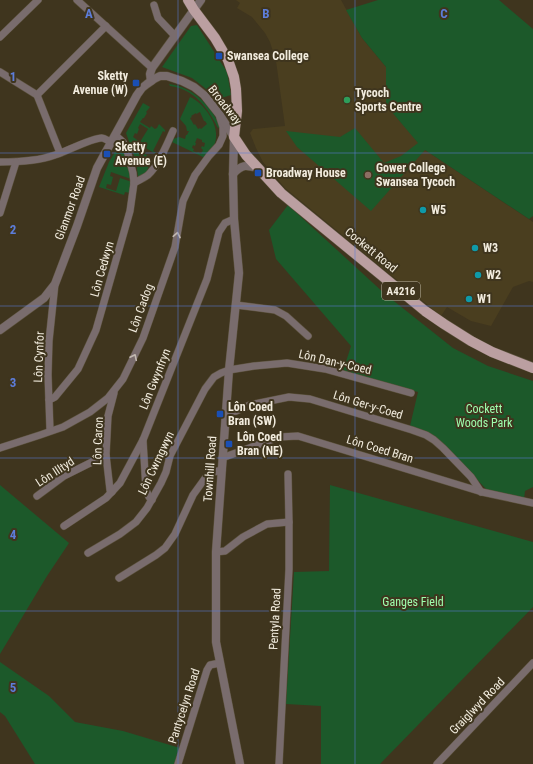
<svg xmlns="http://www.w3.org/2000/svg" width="533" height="764" viewBox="0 0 533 764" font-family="'Roboto Condensed',sans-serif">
<rect width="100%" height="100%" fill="#3f351e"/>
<polygon fill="#4a3e1f" points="236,0 341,0 362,38 386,67 386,105 425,150 533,222 533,282 529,281 513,287 491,326 471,321 447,307 441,316 285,188 263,162 256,148 250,133 253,129 285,126 276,61 270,42 265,33 252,17 237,8 240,3"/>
<g fill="#1c592a" fill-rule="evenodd">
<polygon points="378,0 499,0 533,29 533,216 529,219 425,150 371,211 297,147 286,131 340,137 355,128 384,163 401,156 418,143 386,105 386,67 362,38 346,10"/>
<polygon points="197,25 227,72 231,95 215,100 205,88 192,78 162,67 191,26"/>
<path d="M169,84C193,87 212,106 220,127L218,128C208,108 194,89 170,86Z"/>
<path d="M190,97C204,103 221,126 215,143C213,148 208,153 205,158L172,142L173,139L179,137L185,139L186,135H187L189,131H187L186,126L180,119ZM200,112L204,121H205L207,124L201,129L200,128L198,129L195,124L194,125L190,118L192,117L191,116L196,113V114ZM197,138L202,140V142L205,143L204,147L202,146L201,148L203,150L201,154L198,152L197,153L193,151L194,149L192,148L193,145L195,146L196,143H195Z"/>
<path d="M143,103L150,107L146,112L147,113L144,118H143L140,122L150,128L151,126L155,129L157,128L159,124L165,130V132L163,131L153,151L156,153V154L144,147L141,152L147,155L144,160L146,161L145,164L149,166L147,170V172L140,177L138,176L136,161L126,133ZM140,124L148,129L140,142L133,137L135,133L137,134L139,129L138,128Z"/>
<polygon points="118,147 123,149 128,161 126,167 130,169 131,179 111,172 110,176 113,177 111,185 107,184 106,188 116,191 120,178 132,182 130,193 125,192 124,195 99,187 109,162"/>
<polygon points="288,205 385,294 453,348 488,366 533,381 533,487 525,491 524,499 487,490 449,450 410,426 418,392 343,371 351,346 276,259 269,230"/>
<polygon points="0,485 69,543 47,576 0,654"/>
<polygon points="330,485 533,542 533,607 380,764 321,764 321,706 286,704 294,572 329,571"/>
<polygon points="0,662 49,696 75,722 123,731 180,748 175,764 35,764 5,716 0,712"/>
</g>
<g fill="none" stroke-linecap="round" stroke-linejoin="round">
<g stroke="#5c523d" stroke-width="8">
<g id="minor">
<polyline points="77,0 152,68"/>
<polyline points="154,5 158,18 175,36"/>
<polyline points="0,37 38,0"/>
<polyline points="0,72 37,95 60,153"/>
<polyline points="37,95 106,26"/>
<path d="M0,162C19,162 38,161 55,155C65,152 94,137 102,138C105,138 108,141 111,142"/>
<path d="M134,183C139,180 144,178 148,175C159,165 167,144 173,131"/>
<polyline points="0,213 16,162"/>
<polyline points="236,305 275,310 286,316 308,336"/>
<polyline points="49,400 55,397 78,369 96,330 130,211 134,183 133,173 127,150 123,142 115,135"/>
<polyline points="226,413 236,411 250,405 289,397 310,399 412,430 426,435 434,440 443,448 471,477 481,492"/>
<polyline points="50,430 48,375 49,341 55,284"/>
<polyline points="143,440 146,490 149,497 152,500"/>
<polyline points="0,448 40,435 63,427 90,412 108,398 123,379 143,338 175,247 183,201 195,175 209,156 219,145 223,136 223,127 220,118"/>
<polyline points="222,458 279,437 298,436 482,492 533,503"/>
<polyline points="112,492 110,490 106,455 108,416 114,393"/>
<polyline points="37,496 64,476 106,455"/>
<polyline points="64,526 106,498 120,483 143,440 207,279 219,232 225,223 234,219"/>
<polyline points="216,552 225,551 243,537 267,524 289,522"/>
<polyline points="88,553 120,534 136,522 147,508 161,483 166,472 170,456 205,389 214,377 221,373 229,370 254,366 287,363 325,369 411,393"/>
<polyline points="119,578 156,555 165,548 175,534 193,495 206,477 214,472 222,470"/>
<polyline points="178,764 207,670 210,665 220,663"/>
<polyline points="279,764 289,569 289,522 288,474"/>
<polyline points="437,764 533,663"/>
</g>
</g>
<g stroke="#5c523d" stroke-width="9">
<g id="tertiary">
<polyline points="151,81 150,74 152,68 201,0"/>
<path d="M233,174C242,164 246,165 258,168"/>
<polyline points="0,330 44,298 55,284 77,226 97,168 137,95 142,88 147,84 154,79 160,76 167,76 182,81 194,87 204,95 219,114 234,137 233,174 234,219 239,273 229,370 216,552 216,642 240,764"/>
</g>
</g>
<g stroke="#5c523d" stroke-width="11">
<polyline id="primary" points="188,0 194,10 215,38 228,60 234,77 236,89 237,111 234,137 246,155 281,193 425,311 444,324 471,341 492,352 533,368"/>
</g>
<use href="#minor" stroke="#796c6d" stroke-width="7"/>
<use href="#tertiary" stroke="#796c6d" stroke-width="8"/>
<use href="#primary" stroke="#bb9fa1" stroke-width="10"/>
</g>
<defs><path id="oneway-chevron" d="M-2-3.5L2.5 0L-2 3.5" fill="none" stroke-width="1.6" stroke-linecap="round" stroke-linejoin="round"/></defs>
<g stroke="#c2b9b1">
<use href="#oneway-chevron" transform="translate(177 235) rotate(-79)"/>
<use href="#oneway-chevron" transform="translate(134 357) rotate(-64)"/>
</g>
<path fill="none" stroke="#5d7dda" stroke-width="1" stroke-opacity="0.55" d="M178,0V764M355,0V764M0,153H533M0,306H533M0,458H533M0,611H533"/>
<g fill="#1a4fb4" stroke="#3f351e" stroke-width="1.5">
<rect x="215" y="52" width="8" height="8" rx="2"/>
<rect x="132" y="79" width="8" height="8" rx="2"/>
<rect x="103" y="150" width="8" height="8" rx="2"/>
<rect x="254" y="169" width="8" height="8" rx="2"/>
<rect x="216" y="410" width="8" height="8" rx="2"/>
<rect x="225" y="440" width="8" height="8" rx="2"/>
</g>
<circle fill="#2e9e5b" stroke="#3f351e" stroke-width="1.5" cx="347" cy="100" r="4"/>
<circle fill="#8d6e63" stroke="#3f351e" stroke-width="1.5" cx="368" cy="175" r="4"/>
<g fill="#0f9aa8" stroke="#3f351e" stroke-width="1.5">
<circle cx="423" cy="210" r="4"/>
<circle cx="475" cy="248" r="4"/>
<circle cx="478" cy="275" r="4"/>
<circle cx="469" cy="299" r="4"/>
</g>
<g text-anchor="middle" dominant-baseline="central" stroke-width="4" stroke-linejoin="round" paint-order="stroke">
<rect fill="#3f351e" stroke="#bcb5a4" stroke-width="1" x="382" y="282" width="38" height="18" rx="3"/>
<g font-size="11" font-weight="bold" fill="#f2ecde">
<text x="401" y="291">A4216</text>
</g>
<g font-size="12" font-weight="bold" fill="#f2ecde" stroke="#3f351e" text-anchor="start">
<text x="227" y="56">Swansea College</text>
<text x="128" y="76" text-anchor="end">Sketty<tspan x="128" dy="14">Avenue (W)</tspan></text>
<text x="355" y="93">Tycoch<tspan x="355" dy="14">Sports Centre</tspan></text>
<text x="115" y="147">Sketty<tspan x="115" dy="14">Avenue (E)</tspan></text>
<text x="376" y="168">Gower College<tspan x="376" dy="14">Swansea Tycoch</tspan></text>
<text x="266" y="173">Broadway House</text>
<text x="431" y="210">W5</text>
<text x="483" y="248">W3</text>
<text x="486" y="275">W2</text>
<text x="477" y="299">W1</text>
<text x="228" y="407">Lôn Coed<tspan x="228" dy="14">Bran (SW)</tspan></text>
<text x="237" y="437">Lôn Coed<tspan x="237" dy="14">Bran (NE)</tspan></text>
</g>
<g font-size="12" fill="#f2ecde" stroke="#3f351e">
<text transform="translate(225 105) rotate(52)">Broadway</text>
<text transform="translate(70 208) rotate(-70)">Glanmor Road</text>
<text transform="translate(371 250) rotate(39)">Cockett Road</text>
<text transform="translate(102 269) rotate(-74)">Lôn Cedwyn</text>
<text transform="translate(141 308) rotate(-70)">Lôn Cadog</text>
<text transform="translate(39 357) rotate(-88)">Lôn Cynfor</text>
<text transform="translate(335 362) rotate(13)">Lôn Dan-y-Coed</text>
<text transform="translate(155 379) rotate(-68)">Lôn Gwynfryn</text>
<text transform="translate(368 405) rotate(17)">Lôn Ger-y-Coed</text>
<text transform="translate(98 441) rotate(-88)">Lôn Caron</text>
<text transform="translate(380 449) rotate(17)">Lôn Coed Bran</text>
<text transform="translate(156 463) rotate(-65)">Lôn Cwmgwyn</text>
<text transform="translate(210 469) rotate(-86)">Townhill Road</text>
<text transform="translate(55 472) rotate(-33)">Lôn Illtyd</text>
<text transform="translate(275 619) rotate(-87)">Pentyla Road</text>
<text transform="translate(184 706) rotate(-72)">Pantycelyn Road</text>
<text transform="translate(477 706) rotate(-46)">Graiglwyd Road</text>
</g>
<g font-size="12" fill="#9efead" stroke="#3f351e">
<text x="484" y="409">Cockett<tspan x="484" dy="14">Woods Park</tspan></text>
<text x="413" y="602">Ganges Field</text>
</g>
</g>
<g font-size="13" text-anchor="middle" font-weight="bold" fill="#5d7dda" stroke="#3f351e" stroke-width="4" stroke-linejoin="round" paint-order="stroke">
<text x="89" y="18">A</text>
<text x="266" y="18">B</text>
<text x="444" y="18">C</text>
<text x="13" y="81">1</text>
<text x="13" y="234">2</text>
<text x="13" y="387">3</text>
<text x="13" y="539">4</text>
<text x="13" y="692">5</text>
</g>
</svg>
